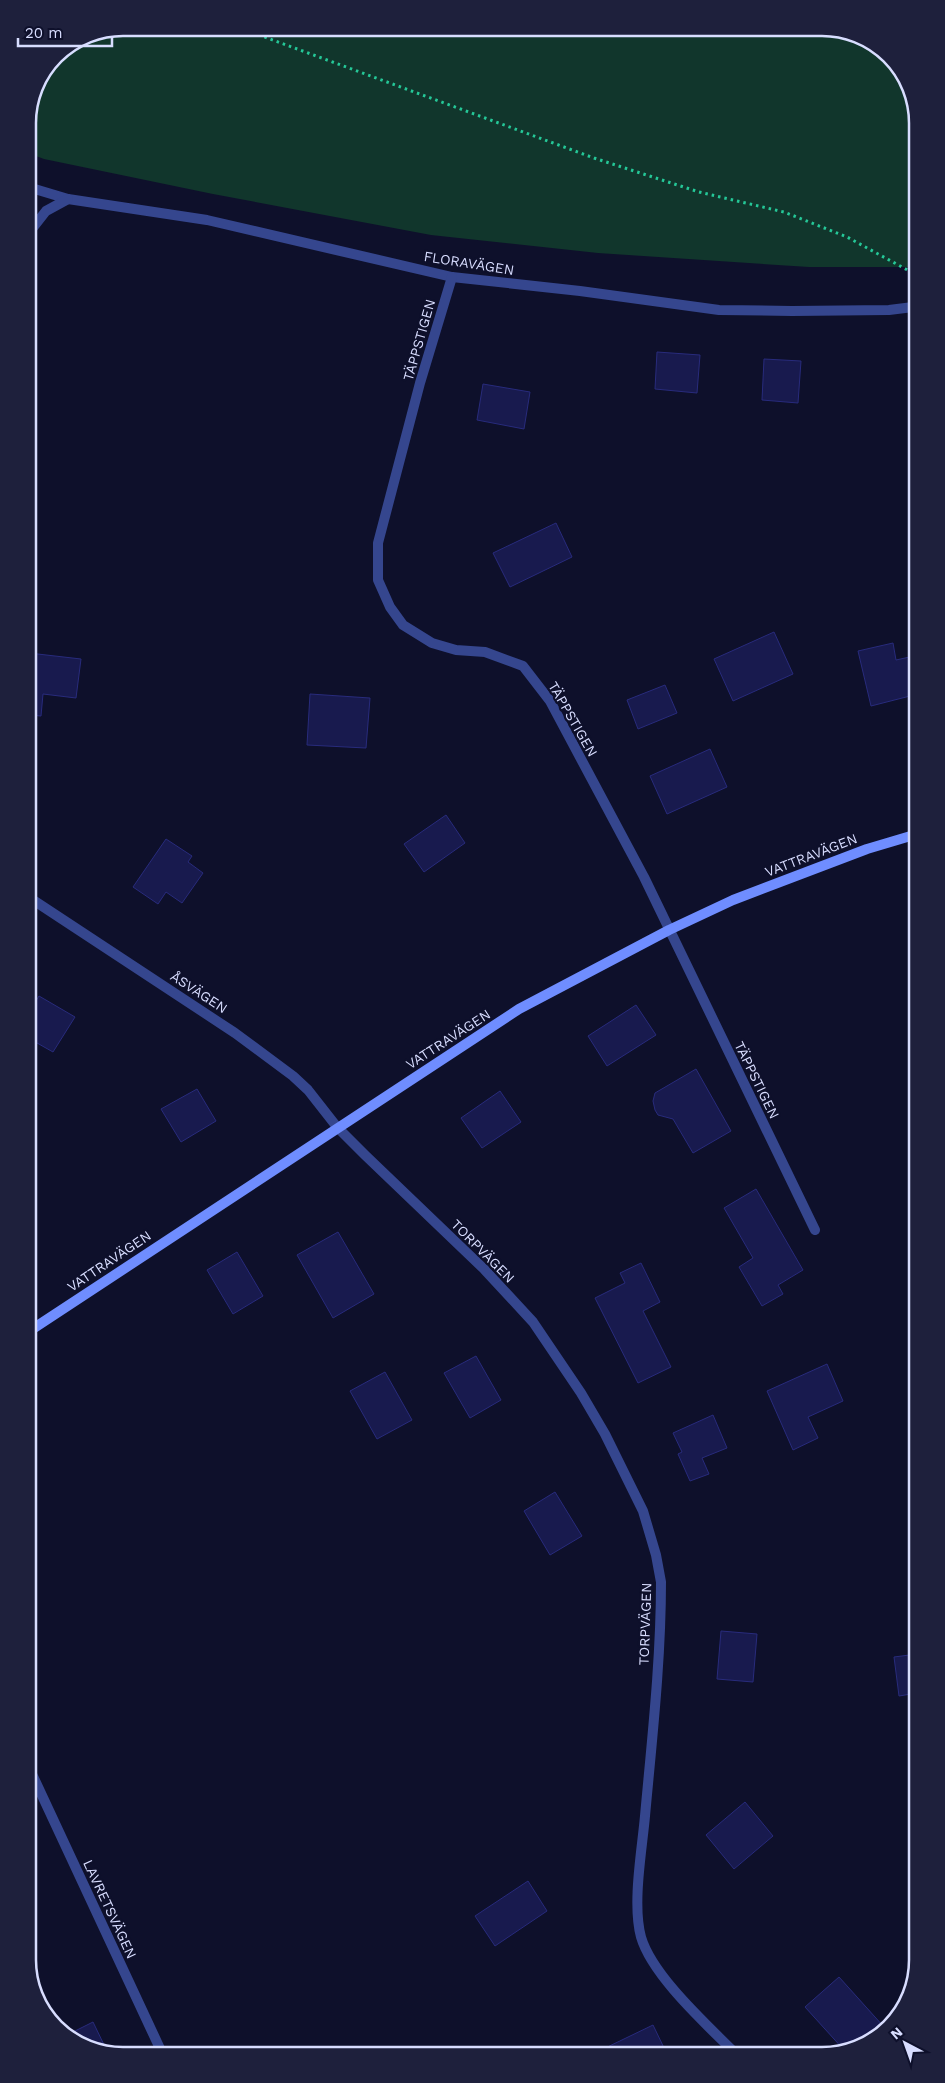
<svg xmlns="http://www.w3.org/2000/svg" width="945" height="2083" viewBox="0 0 945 2083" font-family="'Work Sans',sans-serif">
<rect width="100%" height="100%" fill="#0e102b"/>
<polygon fill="#11362c" points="124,28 828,28 880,47 912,92 913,267 809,267 598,253 431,235 213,194 44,159 28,153 28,118 56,55 87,35"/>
<g fill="#181a4e" stroke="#282b7c">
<polygon points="657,352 700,355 697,393 655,389"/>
<polygon points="764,359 801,361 798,403 762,400"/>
<polygon points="483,384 530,392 524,429 477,420"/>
<polygon points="556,523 572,557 510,587 493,553"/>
<polygon points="774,632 793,674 733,701 714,659"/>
<polygon points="893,643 896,660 914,656 914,695 871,706 858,651"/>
<polygon points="29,653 81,659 76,698 43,694 41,716 29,715"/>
<polygon points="665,685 677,713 638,729 627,700"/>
<polygon points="310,694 370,698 366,748 307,745"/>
<polygon points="710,749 727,787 667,814 650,776"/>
<polygon points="446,815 465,843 424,872 404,844"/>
<polygon points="166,839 192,856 188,862 203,873 182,903 166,892 158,904 133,887"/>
<polygon points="39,996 75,1017 53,1052 30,1039 30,1010"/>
<polygon points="636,1005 656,1035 607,1066 588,1036"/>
<polygon points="696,1069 731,1131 693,1153 673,1119 658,1115 655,1110 653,1101 655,1093"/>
<polygon points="197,1089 216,1121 181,1142 161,1109"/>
<polygon points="500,1091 521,1122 482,1148 461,1118"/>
<polygon points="756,1189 803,1270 778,1285 783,1294 762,1306 739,1267 753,1258 724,1208"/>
<polygon points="338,1232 374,1294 333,1318 297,1255"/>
<polygon points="237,1252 263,1296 233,1314 207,1270"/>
<polygon points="641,1263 660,1302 643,1311 671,1367 638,1383 595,1298 625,1283 620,1273"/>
<polygon points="476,1356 501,1400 470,1418 444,1373"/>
<polygon points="827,1364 843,1401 808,1417 818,1438 793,1450 767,1391"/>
<polygon points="385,1372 412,1420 377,1439 350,1391"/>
<polygon points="713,1415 727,1448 702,1458 709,1474 690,1481 678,1454 682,1452 673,1433"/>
<polygon points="555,1492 582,1536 550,1555 524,1511"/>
<polygon points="721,1631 757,1634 753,1682 717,1679"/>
<polygon points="917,1654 917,1693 899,1696 894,1657"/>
<polygon points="745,1802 773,1836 734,1869 706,1835"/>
<polygon points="528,1881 547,1911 495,1946 475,1916"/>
<polygon points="839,1977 884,2027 853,2050 844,2050 805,2007"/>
<polygon points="93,2022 107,2051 65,2036"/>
<polygon points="653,2025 666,2052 597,2052"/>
</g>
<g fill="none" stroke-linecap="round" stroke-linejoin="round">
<polyline stroke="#25c797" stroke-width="3" stroke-dasharray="2.5 4" stroke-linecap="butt" points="240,28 594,158 699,192 784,212 847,237 913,273"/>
<g stroke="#35468e" stroke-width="10">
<polyline points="28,187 68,199 207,220 452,277 580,291 719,310 792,311 889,310 913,307"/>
<polyline points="28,234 46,211 68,199"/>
<polyline points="452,277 420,383 378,543 378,580 390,607 403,625 432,643 456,650 485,652 523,666 550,701 644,877 815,1230"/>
<path d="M30,898L235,1033L293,1076L308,1090L337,1127L365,1155L484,1269L533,1322L581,1393L605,1434L643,1511L656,1555L661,1582C661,1660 652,1739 645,1816C642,1850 632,1904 641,1937C652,1975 705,2023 733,2051"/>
<polyline points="32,1774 163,2055"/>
</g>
<polyline stroke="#6f8dff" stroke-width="10" points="31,1330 519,1009 669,930 733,900 867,849 914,835"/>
</g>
<g text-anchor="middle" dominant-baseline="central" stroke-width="4.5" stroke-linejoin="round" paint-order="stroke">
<g font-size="14" fill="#d8ddff" stroke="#0e102b">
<text transform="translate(469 263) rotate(9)">FLORAVÄGEN</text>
<text transform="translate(419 340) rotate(-74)">TÄPPSTIGEN</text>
<text transform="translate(573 719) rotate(60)">TÄPPSTIGEN</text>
<text transform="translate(811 855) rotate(-21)">VATTRAVÄGEN</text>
<text transform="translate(199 992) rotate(33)">ÅSVÄGEN</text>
<text transform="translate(448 1039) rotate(-33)">VATTRAVÄGEN</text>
<text transform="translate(757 1080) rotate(64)">TÄPPSTIGEN</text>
<text transform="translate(483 1251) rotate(45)">TORPVÄGEN</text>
<text transform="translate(109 1261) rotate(-34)">VATTRAVÄGEN</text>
<text transform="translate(645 1624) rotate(-88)">TORPVÄGEN</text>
<text transform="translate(110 1909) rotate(65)">LAVRETSVÄGEN</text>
</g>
</g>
<path d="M0 0H945V2083H0ZM123 36H822A87 87 0 0 1 909 123V1960A87 87 0 0 1 822 2047H123A87 87 0 0 1 36 1960V123A87 87 0 0 1 123 36Z" fill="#1e203c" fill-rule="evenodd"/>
<path fill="none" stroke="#d8ddff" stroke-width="2.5" d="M123 36H822A87 87 0 0 1 909 123V1960A87 87 0 0 1 822 2047H123A87 87 0 0 1 36 1960V123A87 87 0 0 1 123 36Z"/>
<g transform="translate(905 2043) rotate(319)" stroke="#0e102b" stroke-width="4" paint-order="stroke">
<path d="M0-4L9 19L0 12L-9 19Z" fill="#d8ddff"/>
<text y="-8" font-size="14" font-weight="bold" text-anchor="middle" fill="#d8ddff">N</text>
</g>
<path d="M18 38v8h94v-8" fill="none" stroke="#d8ddff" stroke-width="2.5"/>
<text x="25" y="38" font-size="15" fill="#d8ddff" stroke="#0e102b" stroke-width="4" paint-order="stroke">20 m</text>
</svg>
